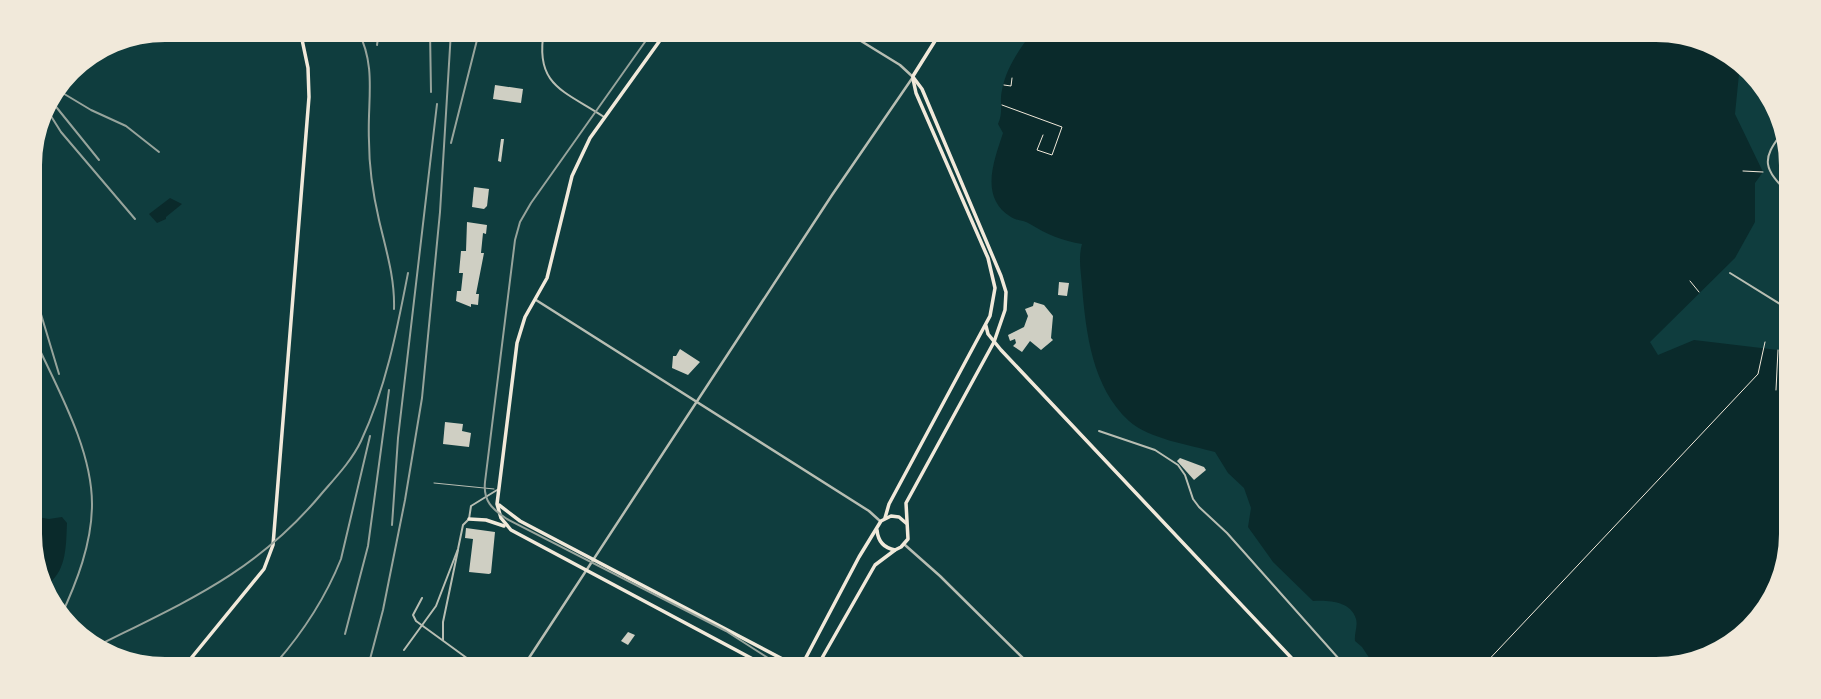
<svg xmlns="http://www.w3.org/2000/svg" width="1821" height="699" viewBox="0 0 1821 699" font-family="'Noto Serif',serif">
<rect width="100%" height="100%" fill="#0f3d3e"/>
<g fill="#0a2a2b">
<path d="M1031,34L1699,37L1740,64L1735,114L1763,172L1755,183V222L1735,258L1650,342L1658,355L1694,340L1778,350L1787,344L1784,577L1738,642L1664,669L1376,668L1362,647L1355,641C1354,634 1358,626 1356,619C1351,601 1328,600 1313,601L1273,562L1248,527L1251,508L1244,488L1228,473L1215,452C1190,445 1149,439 1129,421C1092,387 1086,333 1082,286C1081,271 1078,259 1082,244C1063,241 1046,234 1030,224C1024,220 1017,221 1011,217C979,197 994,161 1003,133L998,124C1004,110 999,103 1002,90C1006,69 1018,51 1031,34Z"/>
<polygon points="170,198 182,204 166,217 166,219 157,223 149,214"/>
<path d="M32,516L49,519L62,517L67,523C66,543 67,570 49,583C41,579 35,561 38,552L32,542Z"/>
</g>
<g fill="#cfcfc3">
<polygon points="495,85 523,89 521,103 493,99"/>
<polygon points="501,139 504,139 501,162 498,161"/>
<polygon points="474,187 489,189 487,206 484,209 472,207"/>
<polygon points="467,222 487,225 486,234 483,233 481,253 484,253 476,294 479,294 478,305 471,304 471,307 456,301 457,291 461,291 463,273 459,273 461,251 466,251"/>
<polygon points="1059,282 1069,283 1067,296 1058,295"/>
<polygon points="1034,302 1044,305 1053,316 1051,338 1053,340 1041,350 1030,341 1022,352 1013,346 1016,343 1015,339 1010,341 1008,335 1024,327 1028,316 1025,309 1033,306"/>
<polygon points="680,349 700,362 688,375 672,368 673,356 676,356"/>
<polygon points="445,422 463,424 462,431 471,433 469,447 443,444"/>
<polygon points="1180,458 1204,467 1206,470 1194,480 1177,461"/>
<polygon points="466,528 495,532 491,573 489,574 469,572 473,539 465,538"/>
<polygon points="628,632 635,635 628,645 621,641"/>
<polygon points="667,657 681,665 663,665"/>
</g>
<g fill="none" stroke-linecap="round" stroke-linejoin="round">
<g stroke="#f1e9da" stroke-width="1">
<polyline points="1004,85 1011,86 1012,78"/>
<polyline points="1002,105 1062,127 1052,155 1037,150 1043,135"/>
<polyline points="1743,171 1763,172"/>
<polyline points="1690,281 1699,292"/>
<polyline points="1776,390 1778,350"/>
<polyline points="1481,668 1758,374 1765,342"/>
</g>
<polyline stroke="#b8beb3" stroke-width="1" points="434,483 494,489"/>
<polyline stroke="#b8beb3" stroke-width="2" points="1099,431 1155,450 1178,465 1185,475 1193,499 1199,507 1227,533 1347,668"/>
<g stroke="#b8beb3" stroke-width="2">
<path d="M544,31C534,86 565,91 604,117"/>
<path d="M1783,132C1760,160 1764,169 1789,194"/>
<polyline points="1730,273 1788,309"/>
<polyline points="422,598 413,615 416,621 475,664"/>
<polyline points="443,640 443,622 458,550"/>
<polyline points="404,650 436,606 458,549 463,525 469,519 471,506 497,490"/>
</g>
<g stroke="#b8beb3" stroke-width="2.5">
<polyline points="536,300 869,511 880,521"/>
<polyline points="905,545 940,576 1031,666"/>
<polyline points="525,664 832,195 913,77 900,65 848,33"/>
</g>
<g stroke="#f1e9da" stroke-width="3.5">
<polyline points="666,32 590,138 572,176 547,278 525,317 517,343 497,504 501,518 511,530 764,665"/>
<polyline points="913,76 940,33"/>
<polyline points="986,326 988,334 1001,350 1300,667"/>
<polyline points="499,505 520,521 794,665"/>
<polyline points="885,518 889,504 990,316 995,288 988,258 916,93 913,79"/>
<polyline points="469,519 486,520 504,526"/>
<path d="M877,530C878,541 883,548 895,550"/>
<polyline points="802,665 859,557 881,521 891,516 899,517 906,523"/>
<polyline points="818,665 875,565 895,550 901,547 908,539 906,503 994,342 1005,310 1006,292 1001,276 922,89 913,77"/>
</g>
<polyline stroke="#f1e9da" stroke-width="3.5" points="188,662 264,569 273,545 309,97 308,68 300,30"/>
<path stroke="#97a49c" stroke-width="2" d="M652,32L531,203L520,222L515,240L485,482C483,501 492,509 507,519L726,631L779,665"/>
<g stroke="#97a49c" stroke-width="2">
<path d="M358,31C377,67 367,102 369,141C369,167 373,194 379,220C386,250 395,278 394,309"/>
<polyline points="430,31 431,92"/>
<polyline points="377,45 379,31"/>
<polyline points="56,89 91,110 126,126 159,152"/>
<polyline points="53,103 99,160"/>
<polyline points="44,105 61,132 135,219"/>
<polyline points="451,143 479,32"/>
<polyline points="31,281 59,374"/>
<path d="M31,331C54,383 92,446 92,504C92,543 77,582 60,618"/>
<polyline points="392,525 398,438 437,104"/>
<polyline points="345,634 368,546 389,390"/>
<path d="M97,646C187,601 257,572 323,492C337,476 352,460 361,441C386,388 397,330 408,273"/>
<path d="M276,663C304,631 325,599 341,559L370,436"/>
<polyline points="369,663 383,610 405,500 422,398 440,212 451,31"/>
</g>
</g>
<path d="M0 0H1821V699H0ZM165 42H1656A123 123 0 0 1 1779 165V534A123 123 0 0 1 1656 657H165A123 123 0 0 1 42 534V165A123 123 0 0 1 165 42Z" fill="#f1e9da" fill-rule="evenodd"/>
</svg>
